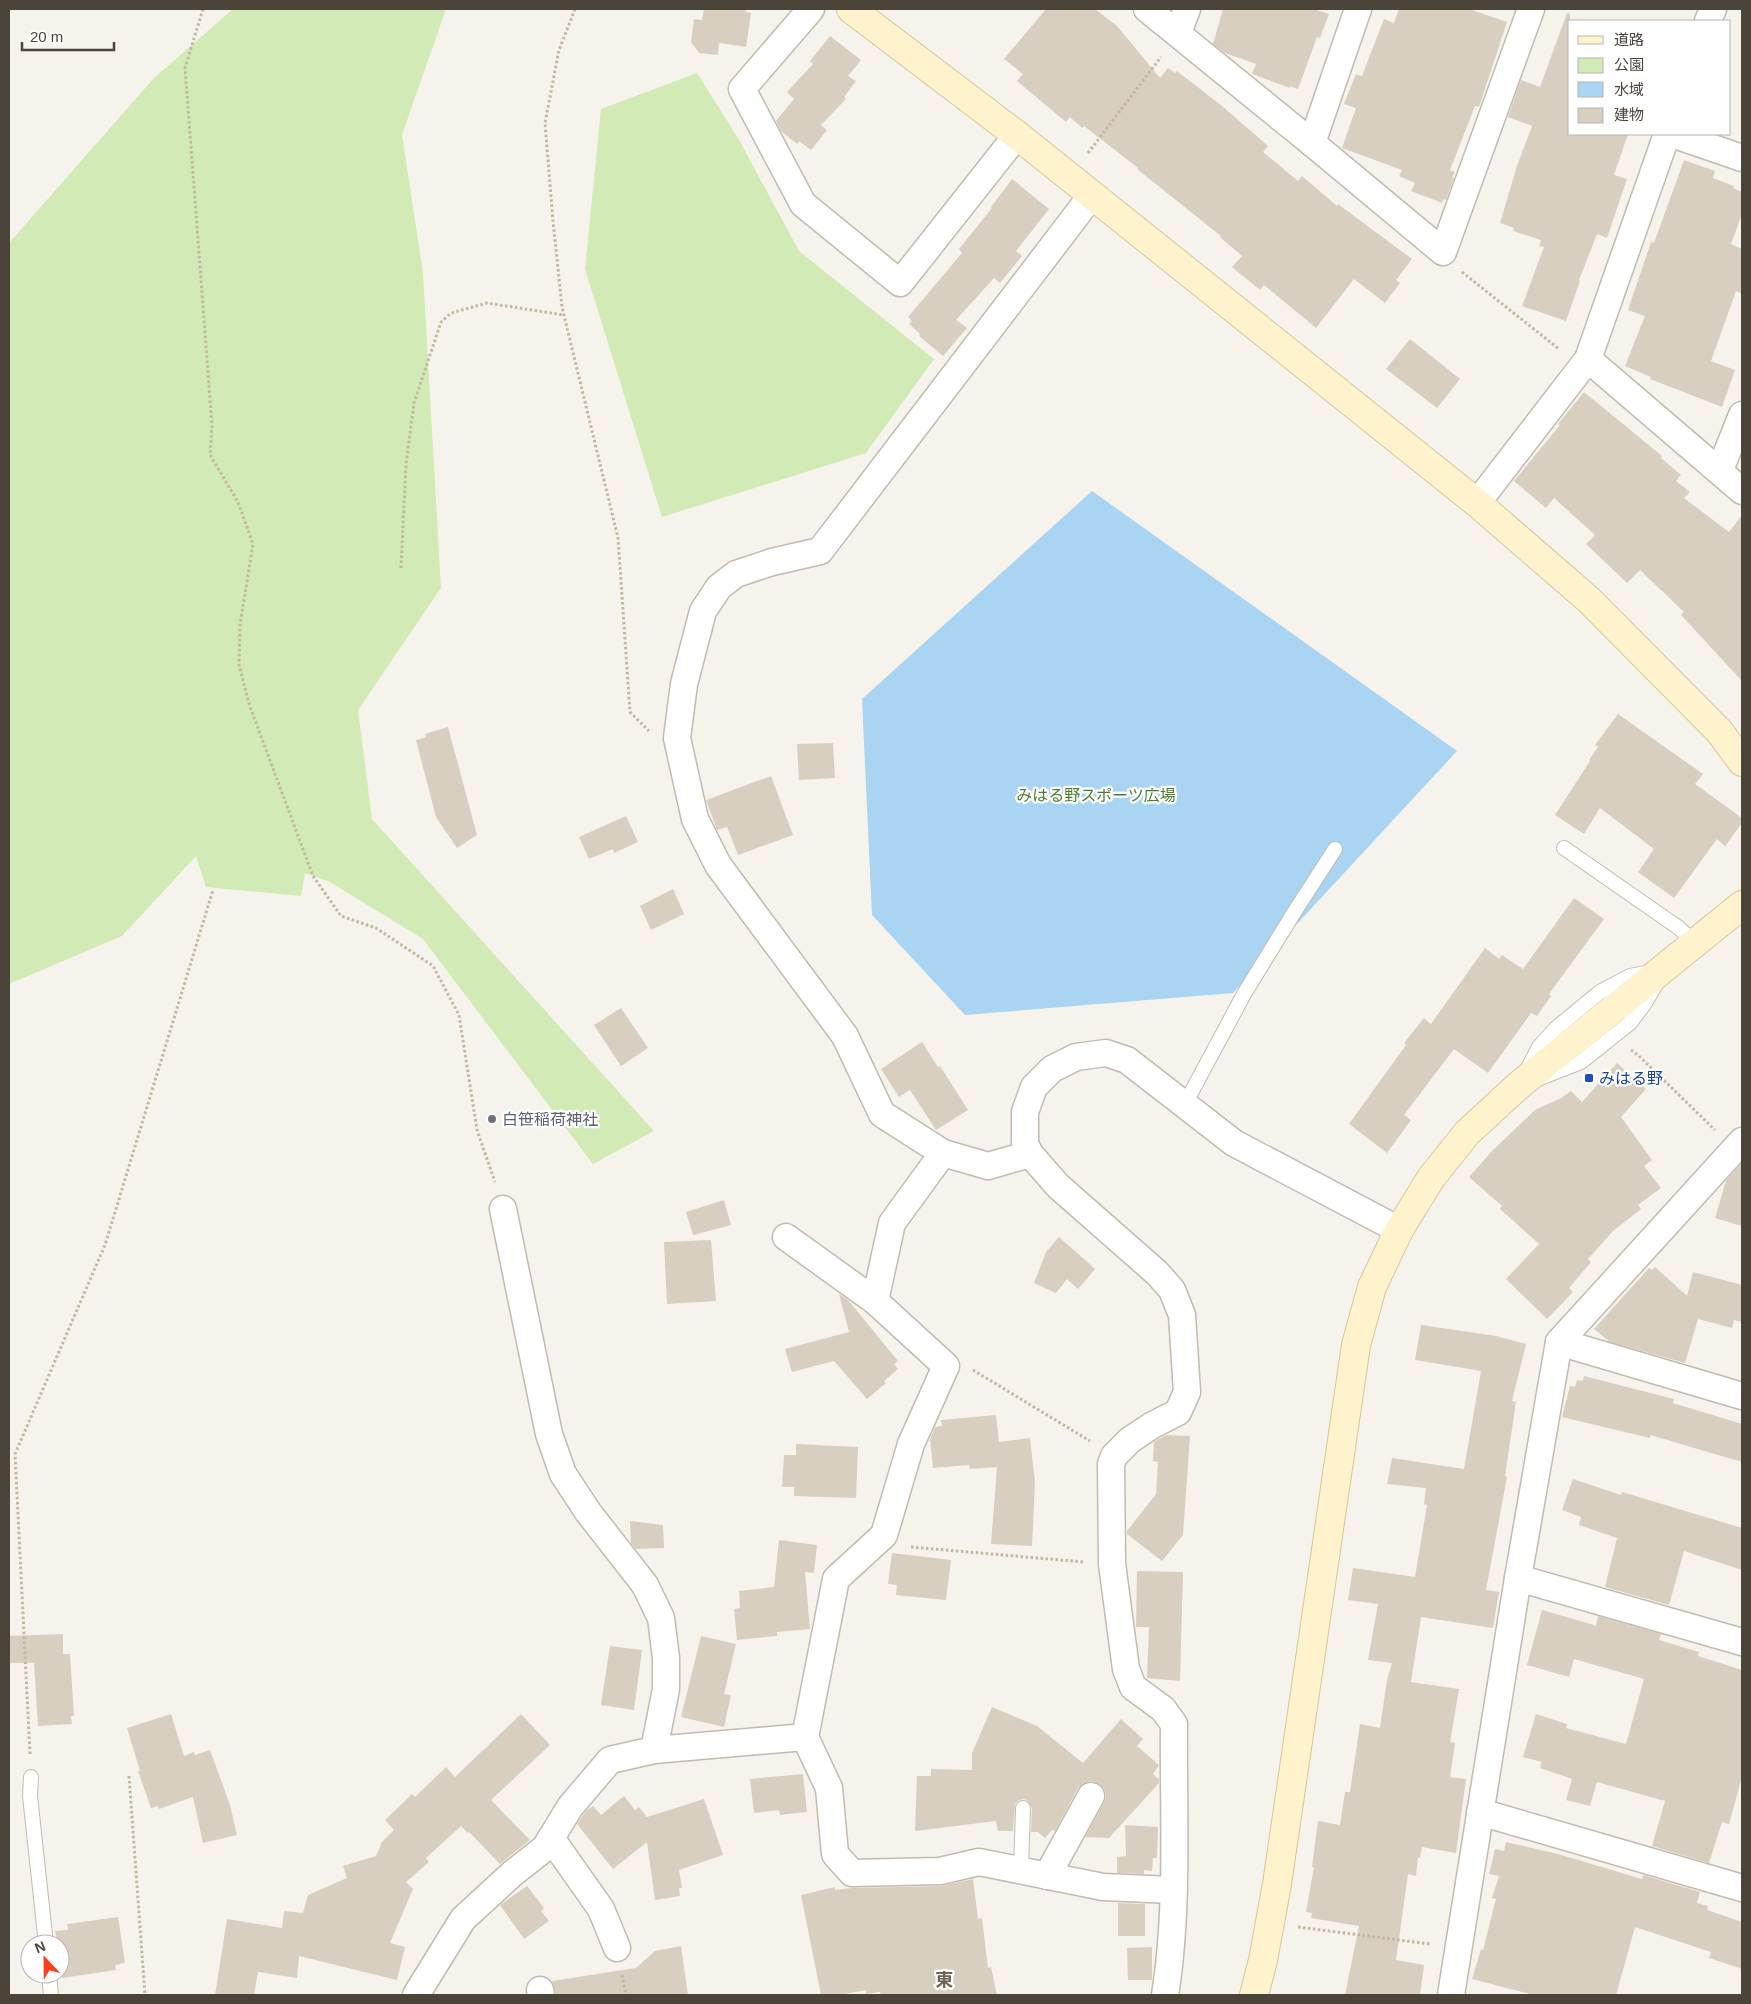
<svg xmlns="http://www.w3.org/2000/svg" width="1751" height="2004" viewBox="0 0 1751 2004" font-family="Arial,'Noto Sans JP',sans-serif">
<rect width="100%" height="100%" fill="#f6f3ec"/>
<g fill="#d2eab5">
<polygon points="233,9 446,9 402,135 423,273 441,588 358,710 372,819 654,1131 593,1164 423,939 330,882 305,873 301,896 206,887 196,856 122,936 9,984 9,243 154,78"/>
<polygon points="697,73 738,138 799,251 934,359 866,453 662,517 585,269 601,109"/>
</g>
<polygon fill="#a9d4f2" points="1092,491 1457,751 1233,993 965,1015 872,915 862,699"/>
<g fill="#d8cfc1">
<polygon points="704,9 746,9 746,12 751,13 746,47 719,43 718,55 699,53 691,42 694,19 702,20"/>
<polygon points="1046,9 1095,9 1117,26 1160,78 1168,68 1175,73 1177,71 1222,106 1268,146 1263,152 1298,181 1302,176 1337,206 1338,204 1412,259 1396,280 1400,283 1385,303 1354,279 1316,328 1264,285 1260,290 1232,267 1242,256 1220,237 1221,236 1137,169 1138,168 1084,126 1082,128 1070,117 1066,122 1017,81 1023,74 1004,59"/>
<polygon points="1223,9 1314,9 1329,14 1320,38 1317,37 1298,89 1290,86 1290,88 1252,74 1256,64 1225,53 1213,44"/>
<polygon points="1399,9 1469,9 1507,22 1479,107 1475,106 1450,170 1455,172 1452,178 1454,178 1446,200 1443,199 1442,203 1411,191 1415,183 1399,176 1402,170 1342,148 1356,108 1344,104 1356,74 1362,76 1384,19 1394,23"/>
<polygon points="1567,13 1570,14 1570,134 1628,134 1614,175 1627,179 1607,238 1597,234 1579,280 1580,281 1566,321 1522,306 1544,247 1539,246 1541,240 1513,231 1514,228 1500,223 1517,166 1532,126 1508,117 1521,80 1540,87"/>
<polygon points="830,36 861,60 848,76 856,81 844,97 846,99 821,125 827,130 811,150 799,141 797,144 781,131 776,121 794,99 787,92 813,64 810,61"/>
<polygon points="1684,160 1715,171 1713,178 1734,186 1733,188 1742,192 1742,214 1731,244 1742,249 1742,294 1736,291 1711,361 1735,370 1722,407 1650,379 1651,377 1625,366 1645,316 1628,310 1651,242 1654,243"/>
<polygon points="1012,179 1049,209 1016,251 1022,256 1000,283 994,278 956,320 967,328 943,356 919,336 920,334 909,324 912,321 908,317 962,253 959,249 992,208 991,207"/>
<polygon points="1410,339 1460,379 1437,408 1386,369"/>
<polygon points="1584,392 1662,456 1661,458 1681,475 1676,481 1690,492 1684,498 1729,532 1742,515 1742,681 1681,615 1684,612 1640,570 1627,583 1586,544 1595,535 1554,498 1546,508 1514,481 1560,425 1558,424"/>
<polygon points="1618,714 1703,774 1695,784 1742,818 1742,823 1725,846 1717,839 1674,898 1638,872 1654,849 1600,808 1584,834 1555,815 1590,761 1589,760 1598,747 1595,745"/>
<polygon points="448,727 477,835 457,848 436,817 416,740 426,737 425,734"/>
<polygon points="833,743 835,778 799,780 797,744"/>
<polygon points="771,776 793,835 738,855 727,827 717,830 706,800"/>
<polygon points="626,816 638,842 614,853 613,849 589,859 579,837"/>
<polygon points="673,889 684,914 651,930 640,906"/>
<polygon points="1574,898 1604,919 1549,994 1551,996 1537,1016 1531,1013 1488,1073 1454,1049 1404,1115 1411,1120 1387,1153 1349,1124 1406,1045 1404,1043 1424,1018 1431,1024 1485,948 1499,959 1502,955 1523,969"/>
<polygon points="621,1008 648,1048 621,1066 594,1025"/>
<polygon points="922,1042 938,1067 940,1066 968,1110 936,1130 910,1090 899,1097 881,1069"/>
<polygon points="1617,1063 1646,1089 1621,1117 1652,1160 1644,1166 1661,1188 1638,1205 1641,1209 1613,1231 1588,1259 1591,1262 1569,1288 1573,1292 1547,1319 1506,1279 1539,1244 1500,1209 1502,1206 1469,1177 1492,1151 1535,1110 1561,1098 1571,1091 1582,1102"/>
<polygon points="1742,1163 1742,1226 1715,1218 1726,1181"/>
<polygon points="724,1200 731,1225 693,1235 686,1212"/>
<polygon points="1059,1237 1095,1269 1078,1289 1067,1279 1056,1293 1034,1283 1046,1252"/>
<polygon points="711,1240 716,1301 667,1304 664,1242"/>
<polygon points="1655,1267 1687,1296 1693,1272 1742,1285 1742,1322 1734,1320 1732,1328 1698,1319 1685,1363 1610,1342 1594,1329 1649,1268 1652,1270"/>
<polygon points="839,1294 848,1300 898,1361 894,1364 898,1369 884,1381 886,1383 867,1399 834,1361 792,1372 785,1349 849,1332"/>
<polygon points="1421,1325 1496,1336 1526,1344 1512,1401 1516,1402 1505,1476 1507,1477 1486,1590 1499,1592 1493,1628 1421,1617 1411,1682 1459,1689 1450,1742 1455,1743 1450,1777 1466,1779 1456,1853 1422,1847 1420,1858 1418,1857 1416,1876 1408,1874 1396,1960 1424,1965 1420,1995 1345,1995 1359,1926 1311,1918 1312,1913 1306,1912 1314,1867 1312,1867 1318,1821 1340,1825 1345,1792 1350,1792 1360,1724 1380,1728 1387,1680 1392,1663 1368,1660 1378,1604 1348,1600 1353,1568 1415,1577 1427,1505 1424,1504 1426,1488 1387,1484 1392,1458 1464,1469 1481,1371 1415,1360"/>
<polygon points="1584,1376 1674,1399 1673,1403 1742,1424 1742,1462 1650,1435 1650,1438 1562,1417 1570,1386 1575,1387 1577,1380 1583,1381"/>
<polygon points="996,1415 999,1442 1030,1438 1035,1483 1032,1546 991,1544 997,1467 970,1469 969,1465 933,1468 930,1439 935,1427 942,1426 941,1420"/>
<polygon points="1166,1435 1190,1436 1183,1535 1162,1561 1127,1534 1127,1531 1156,1494 1158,1462 1153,1461 1154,1442"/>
<polygon points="796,1444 858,1447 856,1498 794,1496 794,1487 782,1487 784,1455 796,1455"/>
<polygon points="1573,1479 1621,1495 1622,1492 1742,1528 1742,1570 1684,1551 1669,1605 1605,1587 1617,1538 1579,1525 1581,1517 1562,1510"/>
<polygon points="630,1521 663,1525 664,1548 636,1549 631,1543"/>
<polygon points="779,1540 817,1545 814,1573 805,1572 810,1629 777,1632 777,1636 737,1640 734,1609 740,1608 739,1591 774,1587"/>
<polygon points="892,1553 951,1560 946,1600 896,1595 897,1585 888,1584"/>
<polygon points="1137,1571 1183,1572 1180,1681 1147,1678 1149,1627 1136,1627"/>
<polygon points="1542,1610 1594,1625 1596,1626 1598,1616 1661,1634 1659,1640 1699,1652 1698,1656 1742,1670 1742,1777 1729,1824 1722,1822 1709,1863 1652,1846 1665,1801 1597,1782 1590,1806 1566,1800 1572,1779 1540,1768 1542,1762 1523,1757 1536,1714 1567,1724 1566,1728 1626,1744 1644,1679 1574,1659 1569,1677 1527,1665"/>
<polygon points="63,1634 63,1654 70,1654 74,1716 71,1716 72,1724 38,1726 34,1663 9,1663 9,1636"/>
<polygon points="701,1636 736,1644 724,1694 731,1695 724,1727 681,1717"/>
<polygon points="610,1646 642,1650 634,1710 601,1705"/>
<polygon points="992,1707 1037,1726 1083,1763 1121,1719 1143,1739 1137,1746 1159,1765 1153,1774 1159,1779 1159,1783 1109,1838 1085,1837 1104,1803 1106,1796 1104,1788 1098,1783 1091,1781 1084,1783 1078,1788 1055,1831 1052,1830 1045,1838 1038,1832 1031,1832 1032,1808 1028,1801 1024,1799 1019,1800 1015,1804 1013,1831 998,1831 996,1821 915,1831 917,1776 931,1776 931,1769 972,1770 972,1753"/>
<polygon points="171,1714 184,1756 194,1752 195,1755 210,1750 230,1805 237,1835 203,1843 193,1797 159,1809 158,1806 151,1808 138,1771 140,1771 127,1728"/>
<polygon points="521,1714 550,1745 491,1800 530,1840 500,1864 469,1832 468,1833 461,1826 426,1858 429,1862 406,1882 413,1889 390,1943 405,1947 397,1980 299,1956 297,1978 258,1972 254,1995 215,1995 227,1919 282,1928 284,1911 303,1913 308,1895 347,1878 343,1866 376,1856 382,1842 394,1830 385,1820 412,1794 415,1797 446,1767 455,1777"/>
<polygon points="803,1774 807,1812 780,1815 779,1810 754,1813 750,1779"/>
<polygon points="624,1796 635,1810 639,1807 647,1817 704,1799 723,1855 679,1870 682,1888 679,1888 680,1896 655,1900 647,1842 613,1869 577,1824 586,1811 593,1806 601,1815"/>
<polygon points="1125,1825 1158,1827 1157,1858 1153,1858 1152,1871 1144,1870 1144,1874 1117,1873 1117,1857 1126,1856"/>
<polygon points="1506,1842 1558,1854 1642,1879 1643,1875 1700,1892 1697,1903 1708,1906 1707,1910 1742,1922 1742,1969 1709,1958 1711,1952 1635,1927 1616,1995 1534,1995 1472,1979 1481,1949 1483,1950 1496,1899 1492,1898 1499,1876 1489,1874 1495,1849 1504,1851"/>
<polygon points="973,1879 978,1919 982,1918 988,1968 991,1967 997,1995 881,1995 880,1992 866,1994 866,1990 839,1995 821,1995 801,1895 835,1887 835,1890 852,1888 941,1886"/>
<polygon points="527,1886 544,1908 541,1911 549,1921 524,1939 500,1905"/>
<polygon points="1118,1903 1145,1904 1145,1936 1118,1936"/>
<polygon points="118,1917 125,1963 115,1965 116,1970 62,1978 60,1944 57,1944 55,1931 68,1930 67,1924"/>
<polygon points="681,1946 688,1995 556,1995 552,1981 636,1968 655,1951"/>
<polygon points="1152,1947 1152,1980 1128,1980 1127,1948"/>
</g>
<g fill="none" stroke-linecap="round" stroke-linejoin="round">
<g stroke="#c2bbae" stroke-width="16">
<g id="lane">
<polyline points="1564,848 1679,928 1695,943"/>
<polyline points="1527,1070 1539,1047 1555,1029 1600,992 1630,976 1651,972"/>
<polyline points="1540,1078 1581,1062 1630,1023 1645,1003 1657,982"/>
<polyline points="1185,1104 1244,994 1295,911 1335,849"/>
<polyline points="31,1777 30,1796 46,1944"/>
<polyline points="1021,1870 1023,1808"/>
<polyline points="49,1974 51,1995"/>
</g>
</g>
<g stroke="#c2bbae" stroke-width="29">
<g id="street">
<polyline points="811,9 742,89 803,204 900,283 1017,135"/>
<polyline points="1147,9 1312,143 1443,252 1531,9"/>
<polyline points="1708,21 1713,9"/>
<polyline points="1178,33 1187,9"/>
<polyline points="1672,134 1742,158"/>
<polyline points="1312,143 1358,9"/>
<polyline points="1588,359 1742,491"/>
<polyline points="1720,470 1742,415"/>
<polyline points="1477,503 1588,359 1667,134"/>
<polyline points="943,1153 882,1114 845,1036 718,865 695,819 677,738 684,684 703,611 719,587 736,574 772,562 820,551 1092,195"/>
<polyline points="503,1209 549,1434 563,1474 588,1512 645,1585 661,1618 666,1658 666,1689 654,1750"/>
<polyline points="875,1301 892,1223 943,1153 988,1166 1030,1154"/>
<polyline points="1559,1342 1742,1396"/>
<polyline points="1518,1578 1742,1642"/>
<polyline points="805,1737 829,1788 835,1854 852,1873 940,1871 979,1862 1103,1887 1173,1890"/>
<polyline points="1480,1812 1742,1888"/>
<polyline points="551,1838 601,1909 617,1948"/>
<polyline points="1047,1876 1091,1796"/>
<polyline points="540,1990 541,1995"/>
<polyline points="416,1995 463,1919 513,1873 545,1848 570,1807 610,1760 654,1750 805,1737 836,1579 884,1535 911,1444 946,1366 875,1301 786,1237"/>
<path d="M1165,1995C1179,1908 1173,1812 1174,1724L1163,1709L1133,1687L1126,1669L1112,1564L1111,1464L1114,1456L1130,1440L1151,1426L1178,1412L1187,1392L1182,1315L1172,1290L1157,1273L1058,1186L1030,1154L1025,1144V1112L1034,1087L1052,1069L1076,1057L1106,1053L1127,1060L1234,1143L1399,1230"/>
<polyline points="1451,1995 1518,1578 1559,1342 1742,1141"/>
</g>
</g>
<g stroke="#d6c79b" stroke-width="30">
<g id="secondary">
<polyline points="851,9 1017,135 1477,503 1589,600 1719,731 1742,762"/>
<polyline points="1254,1995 1263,1960 1277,1884 1356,1345 1372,1287 1399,1230 1431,1178 1467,1133 1518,1086 1742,905"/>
</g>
</g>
<g stroke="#c4b79f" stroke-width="3" stroke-dasharray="2.5 2.5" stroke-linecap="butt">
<polyline points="203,9 185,68 212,425 210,455 238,502 253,544 240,625 239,664 249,704 313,876 341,916 376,928 433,966 459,1015 477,1130 495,1182"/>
<polyline points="575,9 559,50 545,123 553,221 562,307 618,538 630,712 649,731"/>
<polyline points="1088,153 1161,57"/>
<polyline points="1462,272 1559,349"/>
<polyline points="401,568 406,464 414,403 441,322 451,313 487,303 564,315"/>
<polyline points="1631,1050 1638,1055 1715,1130"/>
<polyline points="973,1370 1090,1441"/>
<polyline points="911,1547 1084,1562"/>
<polyline points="30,1754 15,1454 105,1245 213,890"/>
<polyline points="129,1776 145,1995"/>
<polyline points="1298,1927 1430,1944"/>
<polyline points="622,1975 626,1995"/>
</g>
<use href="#lane" stroke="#fff" stroke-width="14"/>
<use href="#street" stroke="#fff" stroke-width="26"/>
<use href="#secondary" stroke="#fff3cd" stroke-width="28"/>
</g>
<rect fill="#1a4fb4" stroke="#fff" stroke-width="2" x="1584" y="1073" width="10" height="10" rx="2.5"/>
<circle fill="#6b7280" stroke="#fff" stroke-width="2" cx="492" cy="1119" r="5"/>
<g text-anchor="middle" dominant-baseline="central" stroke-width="4.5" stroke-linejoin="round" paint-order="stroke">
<g font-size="16" fill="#4a7f2a" stroke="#fff">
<text x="1096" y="795">みはる野スポーツ広場</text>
</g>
<g font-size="16" fill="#164399" stroke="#fff" text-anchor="start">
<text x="1599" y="1078">みはる野</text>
</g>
<g font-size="16" fill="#5b616d" stroke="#fff" text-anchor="start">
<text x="502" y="1119">白笹稲荷神社</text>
</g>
<g font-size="18" font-weight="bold" fill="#6e6250" stroke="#fff">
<text x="944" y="1980">東</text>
</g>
</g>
<rect width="1751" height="2004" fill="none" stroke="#4b4439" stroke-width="20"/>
<rect x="1568" y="20" width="162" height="115" fill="#ffffff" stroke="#b7b4b0"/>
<rect x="1578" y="36" width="25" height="8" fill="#fff3cd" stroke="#b7b4b0"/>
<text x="1614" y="45" font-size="15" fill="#4b4439">道路</text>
<rect x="1578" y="58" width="25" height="15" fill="#d2eab5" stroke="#b7b4b0"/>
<text x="1614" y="70" font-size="15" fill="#4b4439">公園</text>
<rect x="1578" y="82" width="25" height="15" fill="#a9d4f2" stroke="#b7b4b0"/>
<text x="1614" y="95" font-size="15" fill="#4b4439">水域</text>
<rect x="1578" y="108" width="25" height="15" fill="#d8cfc1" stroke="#b7b4b0"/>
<text x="1614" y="120" font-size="15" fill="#4b4439">建物</text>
<g transform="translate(45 1959) rotate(338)"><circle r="24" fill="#ffffff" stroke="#b7b4b0"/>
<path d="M0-4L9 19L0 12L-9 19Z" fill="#fc3f1d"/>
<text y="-8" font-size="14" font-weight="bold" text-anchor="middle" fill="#4b4439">N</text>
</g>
<path d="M22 42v8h92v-8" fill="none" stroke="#4b4439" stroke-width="2.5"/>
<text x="30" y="42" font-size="15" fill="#4b4439" stroke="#ffffff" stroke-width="4" paint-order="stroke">20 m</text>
</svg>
